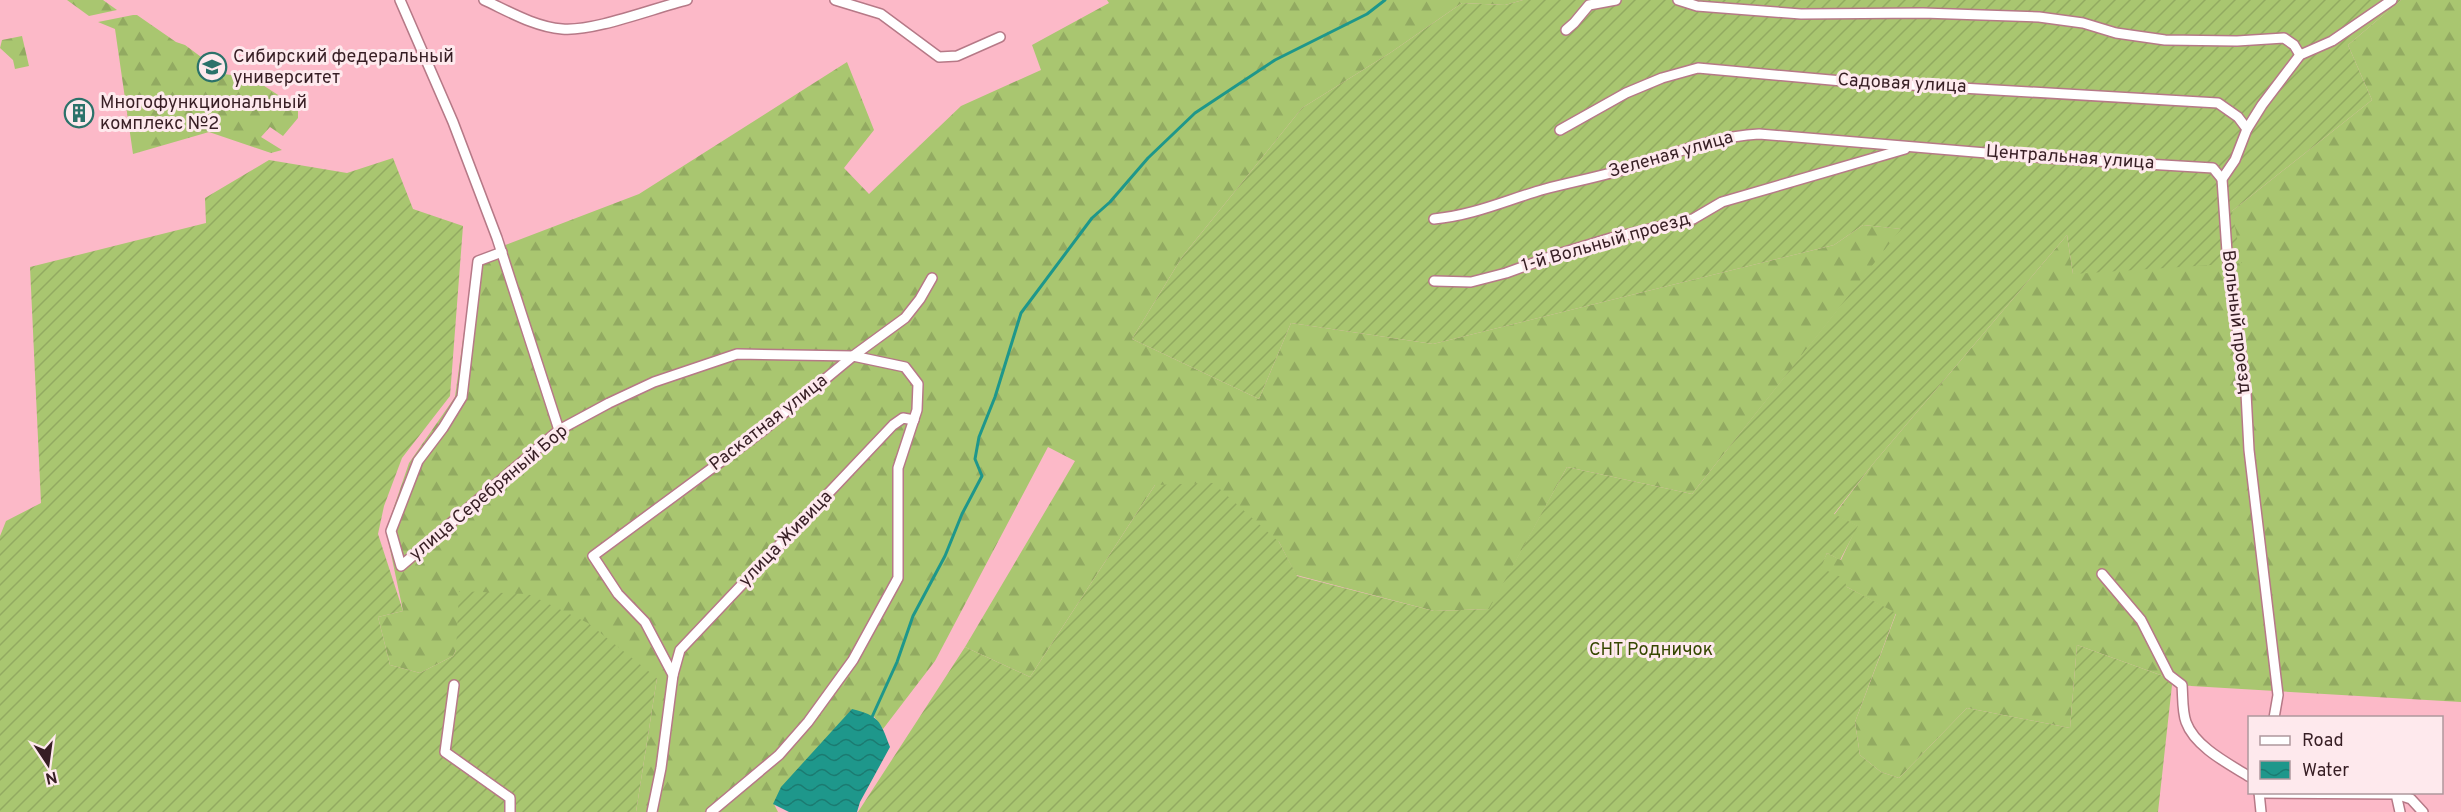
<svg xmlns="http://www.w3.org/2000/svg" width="2461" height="812" viewBox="0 0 2461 812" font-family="Overpass,sans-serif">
<defs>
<pattern id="forest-firs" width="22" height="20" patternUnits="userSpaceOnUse" patternTransform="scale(1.5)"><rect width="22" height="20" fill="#a9c670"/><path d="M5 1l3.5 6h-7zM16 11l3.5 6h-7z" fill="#92aa61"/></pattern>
<pattern id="garden-furrows" width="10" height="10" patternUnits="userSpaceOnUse" patternTransform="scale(1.5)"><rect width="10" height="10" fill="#a9c670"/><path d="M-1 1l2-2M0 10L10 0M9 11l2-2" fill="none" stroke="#92aa61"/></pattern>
<pattern id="water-waves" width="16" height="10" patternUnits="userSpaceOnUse" patternTransform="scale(1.5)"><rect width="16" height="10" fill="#1e978b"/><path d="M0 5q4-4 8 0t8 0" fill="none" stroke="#1b7b71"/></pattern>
</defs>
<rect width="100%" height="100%" fill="#fcb9c8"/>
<g fill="url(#forest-firs)">
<polygon points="67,0 103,0 117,10 89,16"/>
<polygon points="1107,0 1523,0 1505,5 1462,3 1390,53 1302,108 1182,257 1132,339 1259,399 1291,323 1433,344 1834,245 1863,225 1902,229 1692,494 1567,467 1490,609 1434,611 1296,575 1279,542 1155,485 1030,677 965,647 1075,461 1048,447 935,661 883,729 873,715 774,804 778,812 636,812 657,678 456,650 453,656 420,673 390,665 378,617 403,611 386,530 409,463 455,397 474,260 500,247 639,194 847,62 874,130 844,168 869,194 961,106 1041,70 1032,45 1109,3"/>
<polygon points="2401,0 2461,0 2461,702 2191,686 2077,645 2070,728 1967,708 1899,778 1881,772 1860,755 1855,722 1896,614 1847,587 1820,568 1827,553 1841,560 1857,526 1834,515 1872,465 2067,235 2073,274 2232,211 2372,100 2348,45"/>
<polygon points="133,15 137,15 176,42 185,45 224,74 252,78 298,108 298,118 283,136 270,127 261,137 282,150 271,153 209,132 133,154 115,29 98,22"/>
<polygon points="22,36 29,66 15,69 13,60 0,48 2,40"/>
</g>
<g fill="url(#garden-furrows)">
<polygon points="1523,0 2401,0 2348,45 2372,100 2232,211 2242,263 2073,274 2067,235 1872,465 1834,514 1858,526 1840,560 1827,553 1821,568 1843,578 1847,587 1896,613 1855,722 1860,755 1881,772 1899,778 1967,708 2070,728 2077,645 2191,686 2172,685 2158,812 858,812 965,647 1030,677 1155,485 1213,483 1279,542 1297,576 1434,611 1489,609 1567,467 1692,494 1901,229 1863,225 1834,245 1433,344 1291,323 1259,399 1132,339 1182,257 1302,108 1390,53 1462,3 1505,5"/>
<polygon points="393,158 413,209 463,226 450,396 402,458 384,506 378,534 403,611 378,617 390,665 420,673 453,656 456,650 459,591 528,594 588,623 657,678 636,812 0,812 0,536 6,521 41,503 30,267 206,223 205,198 269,160 347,173"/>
</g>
<path fill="url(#water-waves)" d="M852,709C879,716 880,720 890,747L860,802L857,812H789L773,804L781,787Z"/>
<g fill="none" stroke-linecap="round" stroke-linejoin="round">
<polyline stroke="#1e978b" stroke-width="3" points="872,717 897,662 913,616 945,556 962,514 982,476 975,459 979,437 995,397 1021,313 1092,218 1110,202 1148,158 1195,113 1275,60 1367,14 1385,0"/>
<g stroke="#b67987" stroke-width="12">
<g id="minor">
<polyline points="400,0 453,122 497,238 559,430"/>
<path d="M484,0C508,11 535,27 562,29C593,32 654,8 687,0"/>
<polyline points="835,0 881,14 939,57 957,56 1000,37"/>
<polyline points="1678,0 1697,6 1801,14 1923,13 2039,17 2083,23 2116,33 2165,40 2237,41 2284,38 2294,45 2300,55"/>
<polyline points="1566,30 1574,23 1589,5 1616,0"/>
<polyline points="1560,130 1626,93 1662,78 1698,68 1842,81 2218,103 2238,117 2247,129"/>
<path d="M1434,219C1475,215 1506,200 1545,189C1576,181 1608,175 1639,165C1678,152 1717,136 1759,134L2046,158L2213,168L2222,179"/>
<polyline points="502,252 478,261 462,397 443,428 418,461 391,531 401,566 559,430 609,403 654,382 737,354 853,356 905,367 918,384 917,410 898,468 898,578 853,660 808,722 779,755 711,812"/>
<polyline points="1434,281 1471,282 1506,273 1558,254 1611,238 1693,219 1722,202 1905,149"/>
<path d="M2102,574L2141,620L2169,675L2182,685C2183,696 2182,711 2186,722C2195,747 2229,764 2250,777"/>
<polyline points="673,675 680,650 893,425 903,418 914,420"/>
<polyline points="454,685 445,752 510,798 510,812"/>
<polyline points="2274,718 2278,695 2249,450 2246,393 2227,252 2222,179 2235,160 2247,129 2262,105 2300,55 2332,41 2392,0"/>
<polyline points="2259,792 2261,812"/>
<polyline points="2259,793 2396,794 2400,812"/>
<polyline points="2396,794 2411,799 2423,812"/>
<polyline points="652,812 661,768 673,675 645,622 618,594 593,556 761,432 853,356 905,318 920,299 932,278"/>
</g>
</g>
<use href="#minor" stroke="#fff" stroke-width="9"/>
</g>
<defs>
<g id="university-ring" transform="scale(1.5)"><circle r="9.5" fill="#fee9ed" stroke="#2b726a" stroke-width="1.5"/><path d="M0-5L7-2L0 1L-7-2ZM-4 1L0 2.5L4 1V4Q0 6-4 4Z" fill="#2b726a"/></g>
<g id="building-ring" transform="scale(1.5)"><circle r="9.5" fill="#fee9ed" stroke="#2b726a" stroke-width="1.5"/><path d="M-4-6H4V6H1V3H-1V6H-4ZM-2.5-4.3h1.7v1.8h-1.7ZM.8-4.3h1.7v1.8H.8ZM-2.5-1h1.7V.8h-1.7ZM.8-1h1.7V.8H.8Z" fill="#2b726a"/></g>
</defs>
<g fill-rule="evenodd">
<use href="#university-ring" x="212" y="67"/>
<use href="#building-ring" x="79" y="113"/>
</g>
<g text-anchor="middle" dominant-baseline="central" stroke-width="6" stroke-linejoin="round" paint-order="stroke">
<g font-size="18" fill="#371e24" stroke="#fee9ed" text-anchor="start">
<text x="233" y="57">Сибирский федеральный<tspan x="233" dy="21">университет</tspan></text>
<text x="100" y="103">Многофункциональный<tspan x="100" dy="21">комплекс №2</tspan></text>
</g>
<g font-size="18" fill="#371e24" stroke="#fee9ed">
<text transform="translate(1902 84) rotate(3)">Садовая улица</text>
<text transform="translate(1671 155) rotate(-16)">Зеленая улица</text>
<text transform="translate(2070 158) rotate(4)">Центральная улица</text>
<text transform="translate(1606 243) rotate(-16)">1-й Вольный проезд</text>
<text transform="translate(2236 322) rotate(83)">Вольный проезд</text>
<text transform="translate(769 423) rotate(-38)">Раскатная улица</text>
<text transform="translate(489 493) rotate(-40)">улица Серебряный Бор</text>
<text transform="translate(786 539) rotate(-46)">улица Живица</text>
</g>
<g font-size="18" fill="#354700" stroke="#fee9ed">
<text x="1651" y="650">СНТ Родничок</text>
</g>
</g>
<rect x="2248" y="716" width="195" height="78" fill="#fee9ed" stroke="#ae989d" stroke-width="1.5"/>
<rect x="2260" y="736" width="30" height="9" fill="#ffffff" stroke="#ae989d" stroke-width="1.5"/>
<text x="2302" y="746" font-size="18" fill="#371e24">Road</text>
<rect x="2260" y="761" width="30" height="18" fill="url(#water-waves)" stroke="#ae989d" stroke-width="1.5"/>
<text x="2302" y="776" font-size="18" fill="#371e24">Water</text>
<g transform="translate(48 764) rotate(167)" stroke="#fee9ed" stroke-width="4.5" paint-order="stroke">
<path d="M0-4.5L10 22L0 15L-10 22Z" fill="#371e24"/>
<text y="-9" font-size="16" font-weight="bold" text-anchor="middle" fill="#371e24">N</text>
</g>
</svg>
